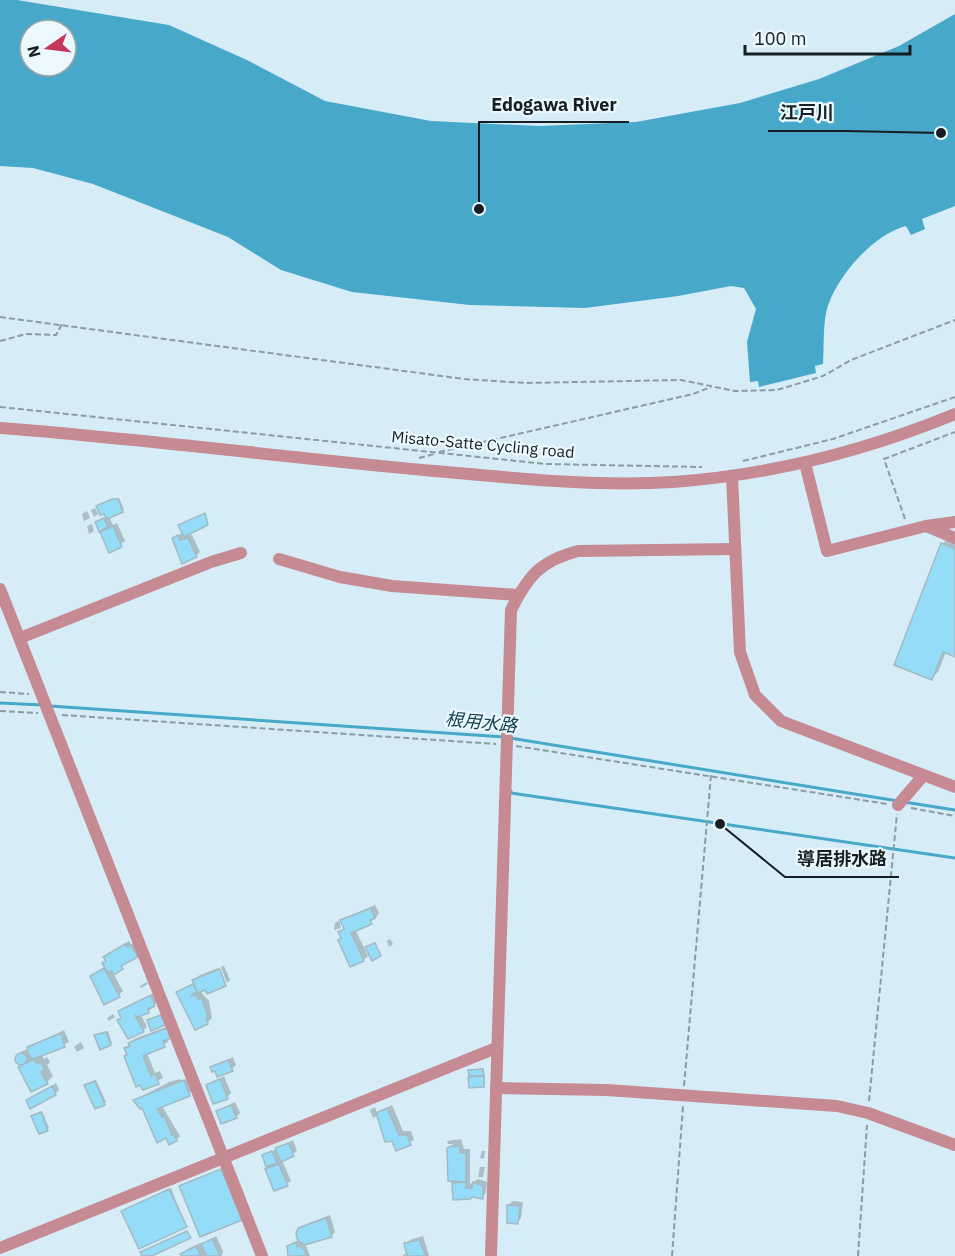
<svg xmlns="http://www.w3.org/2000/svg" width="955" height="1256" viewBox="0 0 955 1256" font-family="'IBM Plex Sans','Noto Sans JP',sans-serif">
<rect width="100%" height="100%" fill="#d6edf7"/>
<path fill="#48a8c9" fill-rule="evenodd" d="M0,0H17L169,25L249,61L325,101L431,121L539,126L636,122L740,103L819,79L899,46L955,14V206L922,219L925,229L911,235L906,226C873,234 833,280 826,313C823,329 824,348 823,364L815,366L816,373L759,387L758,381L750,382L747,342L756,309L744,288L731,286L678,296L585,308L470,305L352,292L281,270L228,237L93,184L33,168L0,166ZM30,30H66V66H30Z"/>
<g fill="#0003">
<polygon points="119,498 124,509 109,516 113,525 117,523 125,541 109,551 97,523 107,516 100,505"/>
<polygon points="95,508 98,514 94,517 91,510"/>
<polygon points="87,511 90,518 84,521 82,514"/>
<polygon points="206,513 207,524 182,536 192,535 200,552 196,556 174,538 183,532 182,524"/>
<polygon points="92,524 94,531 89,534 87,526"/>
<polygon points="949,538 955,540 955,655 946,652 938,672 932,678 942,544"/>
<polygon points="375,905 379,913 375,919 355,929 368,956 364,960 342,938 340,932 345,927 342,920"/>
<polygon points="339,920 341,928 334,930 335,923"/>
<polygon points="390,939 393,944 389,947 387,941"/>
<polygon points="129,941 131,944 136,942 141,952 113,973 123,991 119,995 92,976 106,967 109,953"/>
<polygon points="224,966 230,980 227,983 221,967"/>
<polygon points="218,968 224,985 200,991 209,1001 212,1018 207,1023 178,993 195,982 198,976"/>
<polygon points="147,982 148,984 141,988 140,986"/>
<polygon points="155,993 158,1001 148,1012 141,1015 147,1027 143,1031 119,1020 122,1017 120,1012 124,1008"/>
<polygon points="113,1014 115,1017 109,1021 107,1018"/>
<polygon points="171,1025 168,1042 147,1053 155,1073 160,1071 163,1078 143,1088 126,1056 128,1054 126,1048 134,1039"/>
<polygon points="64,1030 69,1042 42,1055 44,1059 47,1057 50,1062 47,1065 53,1076 47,1082 20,1067 26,1062 19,1065 15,1057 19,1053"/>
<polygon points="108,1031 112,1043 111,1044 96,1036"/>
<polygon points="81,1042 84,1048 77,1052 74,1047"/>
<polygon points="233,1057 236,1065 232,1069 212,1067"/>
<polygon points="484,1068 485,1084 470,1086 470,1070"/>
<polygon points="224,1076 231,1093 227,1097 207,1085"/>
<polygon points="189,1077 193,1091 162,1106 180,1136 176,1140 166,1136 135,1100 169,1082 180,1079 182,1082"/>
<polygon points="96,1080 106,1102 104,1104 88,1084"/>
<polygon points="56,1083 59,1090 55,1094 28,1100"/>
<polygon points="235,1102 240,1113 236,1117 218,1111"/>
<polygon points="392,1105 403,1131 411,1131 414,1140 397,1149 378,1115 373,1118 370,1110 375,1107 377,1113"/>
<polygon points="42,1111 49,1128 40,1132 35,1115"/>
<polygon points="461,1139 464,1149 470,1149 470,1184 478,1179 487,1182 486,1193 482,1197 454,1183 458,1180 448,1149 453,1144 448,1144 447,1141"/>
<polygon points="293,1140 297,1151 282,1160 291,1181 275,1189 263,1156"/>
<polygon points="482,1151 485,1151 484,1159 480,1158"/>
<polygon points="480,1167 485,1167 483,1177 478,1177"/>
<polygon points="171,1188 186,1226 124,1210"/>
<polygon points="513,1201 523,1202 521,1218 517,1222 508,1205"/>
<polygon points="330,1215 335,1232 331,1236 305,1243 310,1256 290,1256 288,1246 299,1240 299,1229 304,1225"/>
<polygon points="216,1236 223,1251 222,1256 183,1256 186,1250 200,1243 202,1245"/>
<polygon points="423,1236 429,1256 402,1256 408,1252 406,1244 410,1240"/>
</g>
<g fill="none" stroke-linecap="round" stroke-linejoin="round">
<g stroke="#48a8c9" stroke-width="3">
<polyline points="0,703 43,705"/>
<polyline points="50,706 504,737"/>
<polyline points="510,738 898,801"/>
<polyline points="511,791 511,793 955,858"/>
<polyline points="904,802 955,810"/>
</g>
</g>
<g fill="#94dcf8" stroke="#a3bac3" stroke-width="1.5">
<polygon points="112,499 118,499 123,512 107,519 104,514 100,515 96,506"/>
<polygon points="205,513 208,525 184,537 178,525"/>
<polygon points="104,518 108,527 99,532 95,522"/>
<polygon points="113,526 122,547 109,553 100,532"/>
<polygon points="178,535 180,540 188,538 197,557 182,564 172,538"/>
<polygon points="941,543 955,549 955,657 943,652 932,680 894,665"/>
<polygon points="371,908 375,918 370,920 372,924 351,933 364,961 350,967 338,940 341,938 338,932 344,929 340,920"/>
<polygon points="375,943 381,956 372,961 365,947"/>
<polygon points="125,944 127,947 131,945 138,957 121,966 123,969 114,975 112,971 108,973 102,963 106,961 103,957"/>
<polygon points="104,968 120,997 104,1005 90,976"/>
<polygon points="220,969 226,986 207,994 205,990 198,993 192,980"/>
<polygon points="193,984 197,992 190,996 196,995 199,1000 202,998 208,1017 206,1018 208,1024 195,1030 176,992"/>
<polygon points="151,995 155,1006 148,1009 149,1013 138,1017 135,1015 144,1032 128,1039 117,1020 121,1018 118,1011"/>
<polygon points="161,1015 165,1025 151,1031 147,1020"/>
<polygon points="167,1028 171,1038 163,1041 165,1047 143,1056 151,1076 156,1074 159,1084 143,1090 140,1085 136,1087 124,1056 127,1055 124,1048 130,1046 128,1043"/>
<polygon points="106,1032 111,1045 100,1050 94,1035"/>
<polygon points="61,1033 65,1047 36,1058 31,1058 28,1053 27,1047"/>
<circle cx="21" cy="1059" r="6"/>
<polygon points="34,1059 37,1064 41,1062 45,1070 41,1072 48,1084 31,1092 18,1067"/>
<polygon points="228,1060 233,1071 217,1077 215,1071 212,1072 210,1067"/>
<polygon points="483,1069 483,1076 469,1076 468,1070"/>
<polygon points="484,1076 484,1087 469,1088 468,1077"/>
<polygon points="220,1079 228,1099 213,1104 206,1085"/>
<polygon points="184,1080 190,1096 157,1109 162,1117 164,1116 172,1135 174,1134 177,1141 169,1145 166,1138 157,1143 142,1108 140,1109 133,1100"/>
<polygon points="95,1081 105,1105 95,1109 84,1085"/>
<polygon points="52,1086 56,1095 30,1109 26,1100"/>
<polygon points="231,1105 237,1118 221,1124 216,1111"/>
<polygon points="387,1108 399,1135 407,1135 411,1145 396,1151 392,1141 385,1142 376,1113"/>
<polygon points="41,1112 48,1131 39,1134 31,1116"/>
<polygon points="289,1143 294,1156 281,1162 275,1148"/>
<polygon points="451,1146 460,1146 460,1153 466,1153 466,1182 448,1181 447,1148"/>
<polygon points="272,1151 277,1163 266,1167 262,1155"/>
<polygon points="279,1164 288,1186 274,1191 265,1169"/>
<polygon points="221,1169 242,1220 200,1237 179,1186"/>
<polygon points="466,1182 466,1188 472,1188 473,1182 483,1186 483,1199 473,1197 470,1199 453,1200 452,1183"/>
<polygon points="169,1189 187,1227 139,1249 121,1211"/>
<polygon points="507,1205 520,1206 518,1224 507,1223"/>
<polygon points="326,1218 332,1237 305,1245 298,1241 296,1234 298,1228"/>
<polygon points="187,1231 191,1238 152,1256 142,1256 140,1252"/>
<polygon points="212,1239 220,1256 207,1256 201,1244"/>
<polygon points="419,1240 426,1256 407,1256 404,1243"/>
<polygon points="296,1242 297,1247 301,1246 304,1250 307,1256 288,1256 287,1246"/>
<polygon points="196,1246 201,1256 181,1256 180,1254"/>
</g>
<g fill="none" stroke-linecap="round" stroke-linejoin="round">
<g stroke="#8b9ca4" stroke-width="2" stroke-dasharray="6 3" stroke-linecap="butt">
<polyline points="0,317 464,379 526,383 681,380 735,391 777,390 823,376 851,360 955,320"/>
<polyline points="0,341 26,334 56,335 62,324"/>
<polyline points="0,407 546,464 702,467"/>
<polyline points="439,452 693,394 711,387"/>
<polyline points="419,458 434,454"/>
<polyline points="743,461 833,439 955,397"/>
<polyline points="905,519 884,459 955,432"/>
<polyline points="0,692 29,694"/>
<polyline points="0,711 38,713"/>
<polyline points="62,715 496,744"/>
<polyline points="516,746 887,804"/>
<polyline points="911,808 955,816"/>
<polyline points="684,1086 711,775"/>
<polyline points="869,1101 897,814"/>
<polyline points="672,1256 683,1106"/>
<polyline points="858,1256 867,1125"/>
</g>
<g stroke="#c58a92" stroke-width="12">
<path d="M0,428C145,439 290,458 435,471C514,478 594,487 673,482C770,475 865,451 955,414"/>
<polyline points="805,463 827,551 926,526 955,522"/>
<polyline points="732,476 740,652 755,695 781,721 955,787"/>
<polyline points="926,526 955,538"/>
<polyline points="279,559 340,577 392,586 518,595"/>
<polyline points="0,589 262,1256"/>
<polyline points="20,638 211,562 241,553"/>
<polyline points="898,805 923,776"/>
<polyline points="496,1088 607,1090 837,1106 868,1113 955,1145"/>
<polyline points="0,1248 496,1048"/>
<path d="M491,1256L511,610C528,576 540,561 578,551L735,549"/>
</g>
</g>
<g text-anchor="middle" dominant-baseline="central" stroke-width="4.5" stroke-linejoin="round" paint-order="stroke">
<g font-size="16" fill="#161e22" stroke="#ebf9ff">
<text transform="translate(483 444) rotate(5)">Misato-Satte Cycling road</text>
</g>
<g font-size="18" font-style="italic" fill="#16404f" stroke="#ebf9ff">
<text transform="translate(481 722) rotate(6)">根用水路</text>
</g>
</g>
<path fill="none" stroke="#161e22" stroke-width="2" d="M479 209L479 122H629M941 133L846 131H768M720 824L785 877H899"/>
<g fill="#161e22" stroke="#ebf9ff" stroke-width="2">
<circle cx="479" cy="209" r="6"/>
<circle cx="941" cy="133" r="6"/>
<circle cx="720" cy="824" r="6"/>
</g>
<g font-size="18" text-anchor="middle" font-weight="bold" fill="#161e22" stroke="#ebf9ff" stroke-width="4.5" stroke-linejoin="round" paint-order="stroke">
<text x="554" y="111">Edogawa River</text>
<text x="807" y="119">江戸川</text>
<text x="842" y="865">導居排水路</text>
</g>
<g transform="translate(48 48) rotate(256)"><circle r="28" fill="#ebf9ff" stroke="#96a1a7" stroke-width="1.5"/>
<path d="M0-4.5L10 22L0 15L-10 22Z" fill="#c5365b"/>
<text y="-9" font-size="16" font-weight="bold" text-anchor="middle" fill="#161e22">N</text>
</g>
<path d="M745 45v9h165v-9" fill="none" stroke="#161e22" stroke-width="3"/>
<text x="754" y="45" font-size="18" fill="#161e22" stroke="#ebf9ff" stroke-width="4.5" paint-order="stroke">100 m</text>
</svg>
